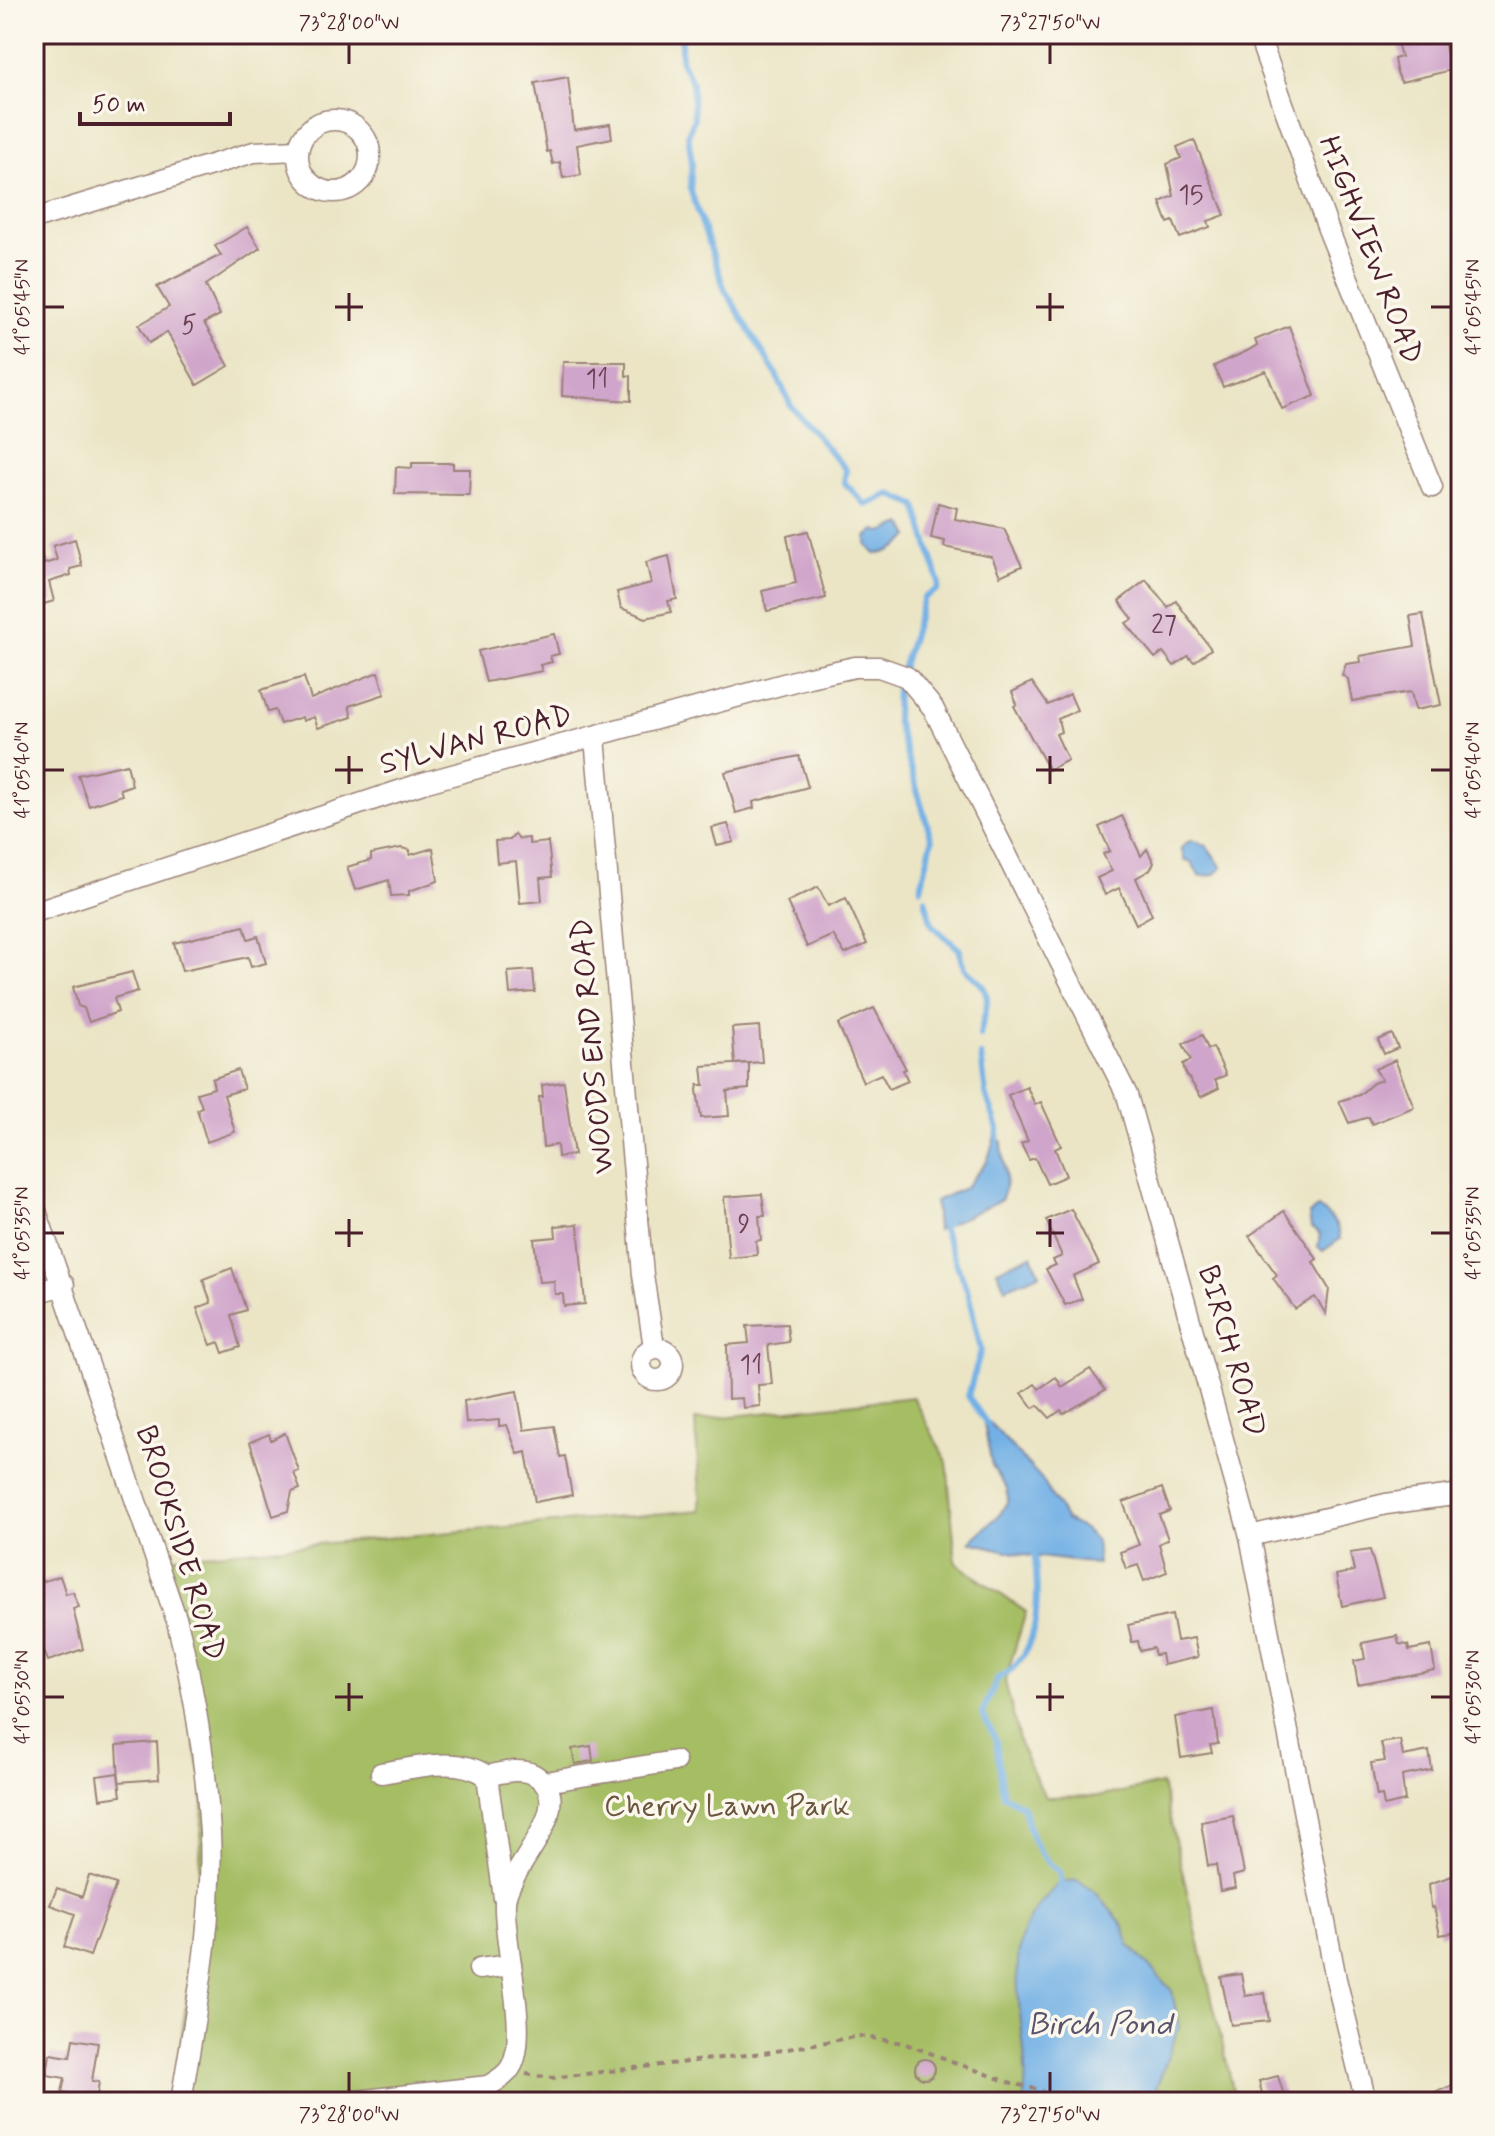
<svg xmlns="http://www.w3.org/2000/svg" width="1495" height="2136" viewBox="0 0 1495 2136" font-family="Mynerve,sans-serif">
<rect width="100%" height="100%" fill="#fbf7ec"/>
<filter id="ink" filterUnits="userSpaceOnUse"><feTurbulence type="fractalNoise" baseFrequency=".0125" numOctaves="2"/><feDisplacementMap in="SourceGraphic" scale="16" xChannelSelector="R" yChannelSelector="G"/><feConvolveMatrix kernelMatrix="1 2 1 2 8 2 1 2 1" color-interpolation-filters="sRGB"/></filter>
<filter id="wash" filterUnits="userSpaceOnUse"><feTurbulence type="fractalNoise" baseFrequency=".006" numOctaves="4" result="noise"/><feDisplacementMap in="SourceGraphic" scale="32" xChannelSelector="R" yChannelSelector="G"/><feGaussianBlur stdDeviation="1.8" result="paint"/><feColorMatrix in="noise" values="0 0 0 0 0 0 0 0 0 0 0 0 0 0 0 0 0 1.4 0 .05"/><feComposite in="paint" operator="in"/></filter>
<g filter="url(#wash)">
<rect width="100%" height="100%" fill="#ebe5c6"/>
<polygon fill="#a5bd63" stroke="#786e47" stroke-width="2" points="913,1397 947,1462 956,1563 1026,1612 1005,1681 1021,1748 1045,1797 1102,1796 1162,1784 1236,2102 174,2102 197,1914 204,1789 157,1558 701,1510 695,1420"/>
<g fill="#72b0e5" stroke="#5e6888" stroke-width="2">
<path d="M903,524L910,536C900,547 889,553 875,554L867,545V537L875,530L882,532Z"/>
<polygon points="1191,840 1207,846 1222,868 1213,875 1199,876 1192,862 1185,860 1181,848"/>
<path d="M995,1136L1002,1142C1002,1163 1011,1179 1001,1200L937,1230L935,1201L965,1188L987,1162Z"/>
<path d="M1318,1208C1330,1216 1339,1224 1340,1239L1323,1251L1318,1247L1320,1234L1311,1228L1309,1214Z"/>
<polygon points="1032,1255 1040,1274 1005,1288 997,1270"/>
<polygon points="989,1422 1041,1478 1066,1520 1086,1530 1096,1541 1098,1564 1024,1555 970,1542 1001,1513 1008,1500 1007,1489 992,1466 984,1424"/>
<path d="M1078,1880L1097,1894L1123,1925L1129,1945L1172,1991L1179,2027L1151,2102H1023C1027,2084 1025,2070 1024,2052C1021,2013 1009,1957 1028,1921C1036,1906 1049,1894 1060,1882Z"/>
</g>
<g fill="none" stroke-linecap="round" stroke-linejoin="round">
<g stroke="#72b0e5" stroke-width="6">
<polyline points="681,34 681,62 692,82 694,119 688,134 692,163 690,189 725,290 776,374 791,406 846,470 844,482 866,505 890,494 916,505 939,582 938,589 924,598 897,686 896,720 932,840 921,888"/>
<path d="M925,899L932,925L960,950C960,979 983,973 987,998C988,1009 981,1024 980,1036"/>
<polyline points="981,1056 986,1094 998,1129 997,1142"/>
<polyline points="948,1222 942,1227 968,1292 981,1350 968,1396 989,1427"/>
<path d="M1034,1549C1038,1591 1045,1656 998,1678L982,1713L996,1741L1003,1795L1023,1806C1030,1833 1035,1856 1060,1872V1887"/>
</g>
</g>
<g id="blocks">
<g fill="#d0a5cb">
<polygon points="1395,34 1442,34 1448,60 1456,69 1401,82 1396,70 1394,59 1401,57"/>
<polygon points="568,77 574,130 610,124 612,138 577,145 581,175 563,178 560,162 553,164 550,151 547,152 535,83"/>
<polygon points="1194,140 1225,215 1208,221 1210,227 1180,238 1173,221 1168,223 1160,202 1174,196 1167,164 1181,158 1177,147"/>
<polygon points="247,227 260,248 206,285 220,315 204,323 229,366 197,385 167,332 149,343 139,325 169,307 157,287 221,255 215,246"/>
<polygon points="1289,326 1315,396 1282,409 1266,371 1223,387 1214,366 1247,351 1257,345 1255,340"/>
<polygon points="563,362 626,362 626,376 631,376 631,401 562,396"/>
<polygon points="412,463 453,463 453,469 470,469 469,495 395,494 396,467 412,468"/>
<polygon points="938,503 957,508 955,519 1004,529 1022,566 1000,576 992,557 944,547 945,541 931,538"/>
<polygon points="808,531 826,598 767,611 762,591 796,583 787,536"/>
<polygon points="75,539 82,566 70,569 71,575 49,582 54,601 34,607 34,546 39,546 44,564 57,560 53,546"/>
<polygon points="669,556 677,599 668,601 671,612 646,618 621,608 617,592 651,583 646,562"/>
<polygon points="1146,580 1168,607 1176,601 1211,649 1194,662 1188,656 1174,666 1163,652 1155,658 1126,623 1133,619 1119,601"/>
<polygon points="1423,614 1441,705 1415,710 1411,692 1352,701 1348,679 1342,675 1346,664 1361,662 1360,656 1415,646 1410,616"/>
<polygon points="554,634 559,654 550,656 552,662 540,665 542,671 486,682 478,651"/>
<polygon points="378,672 385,694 349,706 352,717 318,728 314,717 303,721 302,717 280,724 275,710 268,712 261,690 304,677 311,699"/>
<polygon points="1032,682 1048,705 1070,694 1077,710 1058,719 1061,732 1056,734 1068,760 1049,770 1014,706 1017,704 1012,692"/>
<polygon points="799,756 808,787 753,802 754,808 736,813 725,772"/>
<polygon points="127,764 132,785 120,789 122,795 89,806 78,775"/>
<polygon points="1122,816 1141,856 1147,849 1154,863 1150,870 1136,878 1152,915 1136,924 1119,888 1105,895 1097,878 1112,871 1103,854 1110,851 1099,827"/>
<polygon points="728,824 734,842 717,846 712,828"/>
<polygon points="515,834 519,839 529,838 529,844 548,842 552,877 540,878 542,901 520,903 516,861 497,863 495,841 510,840"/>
<polygon points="401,848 410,850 410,855 433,848 438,881 409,891 409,895 391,896 389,880 355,890 347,867 371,860 371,854"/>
<polygon points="818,887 828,906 846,898 867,944 845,954 833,935 807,947 787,902"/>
<polygon points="244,926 248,939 258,936 266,963 251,967 248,957 182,971 174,943"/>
<polygon points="533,970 535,992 510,994 508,972"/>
<polygon points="132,972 138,991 114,998 118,1012 89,1022 84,1008 78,1006 73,987"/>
<polygon points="874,1008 906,1069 903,1070 908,1081 889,1089 881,1074 863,1082 838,1024"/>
<polygon points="759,1026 762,1062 735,1064 732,1028"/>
<polygon points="1392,1034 1398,1048 1384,1054 1378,1040"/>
<polygon points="1202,1035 1208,1049 1213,1047 1226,1075 1215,1080 1219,1088 1201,1097 1185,1072 1183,1064 1191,1060 1183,1044"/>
<polygon points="1395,1060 1414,1107 1372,1124 1369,1117 1349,1123 1339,1101 1359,1095 1373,1083 1382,1080 1375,1069"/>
<polygon points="749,1063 749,1089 727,1091 729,1116 701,1118 697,1090 698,1085 704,1085 702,1066"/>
<polygon points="238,1070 244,1089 224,1095 235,1132 207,1142 197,1109 202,1107 197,1093 214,1088 212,1079"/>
<polygon points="564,1082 574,1155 558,1157 557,1145 543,1147 539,1097 543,1097 542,1085"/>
<polygon points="1027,1087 1035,1105 1041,1102 1061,1146 1055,1149 1066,1176 1047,1184 1035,1158 1029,1160 1021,1144 1028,1141 1008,1095"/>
<polygon points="762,1194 765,1216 759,1216 761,1240 756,1241 757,1255 729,1258 724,1197"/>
<polygon points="1071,1209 1099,1264 1073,1276 1082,1299 1065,1305 1046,1269 1056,1265 1053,1260 1062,1256 1046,1220"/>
<polygon points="1284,1211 1317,1259 1313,1262 1329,1289 1326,1314 1315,1297 1295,1309 1273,1278 1277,1275 1249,1236"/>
<polygon points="578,1224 585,1304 564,1306 563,1294 555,1294 554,1281 539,1282 534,1239 556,1237 555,1226"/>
<polygon points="232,1268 246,1310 231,1315 240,1347 223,1353 219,1342 211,1345 197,1308 211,1303 203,1279"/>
<polygon points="787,1324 789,1342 768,1345 772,1384 758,1385 760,1406 743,1408 742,1398 728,1399 727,1345 749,1343 747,1326"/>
<polygon points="1090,1369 1105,1390 1063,1414 1061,1410 1050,1418 1038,1405 1033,1408 1022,1393 1035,1384 1039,1389 1056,1377 1062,1387"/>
<polygon points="517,1391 524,1430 554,1426 560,1457 565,1456 572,1495 535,1502 526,1452 518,1454 507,1425 499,1426 499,1420 466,1423 464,1401"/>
<polygon points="285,1433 299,1471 294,1473 300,1489 292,1492 288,1511 273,1516 250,1442 269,1434 271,1440"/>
<polygon points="1162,1488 1170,1511 1159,1515 1168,1539 1159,1544 1167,1572 1144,1581 1138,1565 1126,1569 1120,1552 1139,1545 1123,1502"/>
<polygon points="1370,1550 1383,1597 1342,1606 1336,1575 1354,1571 1350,1553"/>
<polygon points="60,1576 66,1594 73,1592 79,1607 73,1609 83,1649 48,1661 34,1621 34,1584"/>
<polygon points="1172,1615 1177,1641 1194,1638 1198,1657 1163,1665 1161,1654 1155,1655 1153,1648 1140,1651 1138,1641 1132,1642 1128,1625"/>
<polygon points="1397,1636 1399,1644 1408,1645 1409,1650 1431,1646 1435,1670 1358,1685 1354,1661 1365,1659 1362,1643"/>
<polygon points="1214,1710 1218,1744 1210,1745 1212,1753 1181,1758 1175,1717"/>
<polygon points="1400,1740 1403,1756 1429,1751 1432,1770 1402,1776 1405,1801 1384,1806 1382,1795 1377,1796 1371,1763 1385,1761 1381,1743"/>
<polygon points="157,1742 159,1779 119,1782 117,1745"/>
<polygon points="591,1746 593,1761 575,1764 572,1749"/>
<polygon points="118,1773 121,1796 100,1799 97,1776"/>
<polygon points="1233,1816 1244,1873 1233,1876 1235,1888 1220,1891 1216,1865 1208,1866 1201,1822"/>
<polygon points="1461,1873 1461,1921 1455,1922 1457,1932 1440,1935 1434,1907 1431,1908 1429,1884"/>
<polygon points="89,1875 116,1884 90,1956 64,1947 75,1914 50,1905 57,1888 82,1897"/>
<polygon points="1241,1974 1245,1996 1265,1993 1269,2021 1231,2025 1221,1977"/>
<polygon points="73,2039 98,2043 92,2081 99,2082 96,2102 71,2102 72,2094 62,2092 65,2078 47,2075 50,2054 70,2057"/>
<circle cx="925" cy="2069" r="10"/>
<polygon points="1278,2076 1286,2102 1264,2102 1259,2081"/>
<polygon points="1461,2082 1461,2102 1413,2102 1413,2101"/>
</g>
</g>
</g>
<g filter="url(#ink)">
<use href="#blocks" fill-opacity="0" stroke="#9a8278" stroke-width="2"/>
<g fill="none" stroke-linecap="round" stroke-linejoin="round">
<g stroke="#9a8278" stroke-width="23">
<g id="minor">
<polyline points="1258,34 1328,229 1432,487"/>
<circle cx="334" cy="156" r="36"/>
<polyline points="34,219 254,152 298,150"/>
<polyline points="595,738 643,1275 654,1347"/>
<polyline points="34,912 423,783 809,677 855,667 879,667 907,677 933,708 1127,1095 1250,1536 1336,1979 1366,2102"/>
<path d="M34,1205L177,1621C194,1690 206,1763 210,1833C214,1923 195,2014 181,2102"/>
<polyline points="34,1293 64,1285"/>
<circle cx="657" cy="1364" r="16"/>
<polyline points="1250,1536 1386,1504 1461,1494"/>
<path d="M381,1773C414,1768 458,1755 487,1776L504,1898"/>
<polyline points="545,1782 675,1761"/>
<polyline points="479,1969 511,1965"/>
<path d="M348,2102L488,2086C496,2081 506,2076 511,2067C530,2034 503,1944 505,1903C506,1869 578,1809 539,1778C525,1766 503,1772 487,1776"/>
</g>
</g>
<polyline stroke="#9a8278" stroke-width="4" stroke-dasharray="6 6" stroke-linecap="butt" points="526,2074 551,2078 771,2052 859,2036 903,2043 1008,2082 1043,2091"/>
<use href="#minor" stroke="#fff" stroke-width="20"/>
</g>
</g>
<path fill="none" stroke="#4a1f2b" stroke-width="3" d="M349,44V64M1050,44V64M349,293V321M1050,293V321M44,307H64M335,307H363M1036,307H1064M1431,307H1451M349,756V784M1050,756V784M44,770H64M335,770H363M1036,770H1064M1431,770H1451M349,1219V1247M1050,1219V1247M44,1233H64M335,1233H363M1036,1233H1064M1431,1233H1451M349,1683V1711M1050,1683V1711M44,1697H64M335,1697H363M1036,1697H1064M1431,1697H1451M349,2072V2092M1050,2072V2092"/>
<g text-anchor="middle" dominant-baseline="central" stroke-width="7" stroke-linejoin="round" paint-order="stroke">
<g font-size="26" fill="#6c4053">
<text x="1191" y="196">15</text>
<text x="189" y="326">5</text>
<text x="597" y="380">11</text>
<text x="1164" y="626">27</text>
<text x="744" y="1225">9</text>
<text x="751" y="1366">11</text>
</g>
<g font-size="30" fill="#4a1f2b" stroke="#fbf7ec">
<text transform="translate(1370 250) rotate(69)">HIGHVIEW ROAD</text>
<text transform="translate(476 740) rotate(-15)">SYLVAN ROAD</text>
<text transform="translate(593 1046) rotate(-95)">WOODS END ROAD</text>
<text transform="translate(1231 1351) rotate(74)">BIRCH ROAD</text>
<text transform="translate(180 1543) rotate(73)">BROOKSIDE ROAD</text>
</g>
<g font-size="30" fill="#6a563f" stroke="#fbf7ec">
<text x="727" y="1806">Cherry Lawn Park</text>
</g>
<g font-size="32" font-style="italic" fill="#58526c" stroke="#fbf7ec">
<text x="1100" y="2025">Birch Pond</text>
</g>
</g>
<rect width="1495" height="2136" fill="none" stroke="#fbf7ec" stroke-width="88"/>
<path d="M80 112v12h150v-12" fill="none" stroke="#4a1f2b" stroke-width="4"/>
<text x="92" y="112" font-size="24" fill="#4a1f2b" stroke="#fbf7ec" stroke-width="6" paint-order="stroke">50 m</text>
<rect x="44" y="44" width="1407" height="2048" fill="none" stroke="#4a1f2b" stroke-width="3"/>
<g font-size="20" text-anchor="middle" fill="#4a1f2b">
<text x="349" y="29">73°28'00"W</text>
<text x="1050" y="29">73°27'50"W</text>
<text transform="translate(22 307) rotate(-90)" y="7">41°05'45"N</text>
<text transform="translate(1473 307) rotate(-90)" y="7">41°05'45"N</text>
<text transform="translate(22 770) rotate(-90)" y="7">41°05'40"N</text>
<text transform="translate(1473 770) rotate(-90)" y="7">41°05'40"N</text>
<text transform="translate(22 1233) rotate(-90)" y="7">41°05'35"N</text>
<text transform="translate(1473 1233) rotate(-90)" y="7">41°05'35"N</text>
<text transform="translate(22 1697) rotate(-90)" y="7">41°05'30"N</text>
<text transform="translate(1473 1697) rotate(-90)" y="7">41°05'30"N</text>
<text x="349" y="2121">73°28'00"W</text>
<text x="1050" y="2121">73°27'50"W</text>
</g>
</svg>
